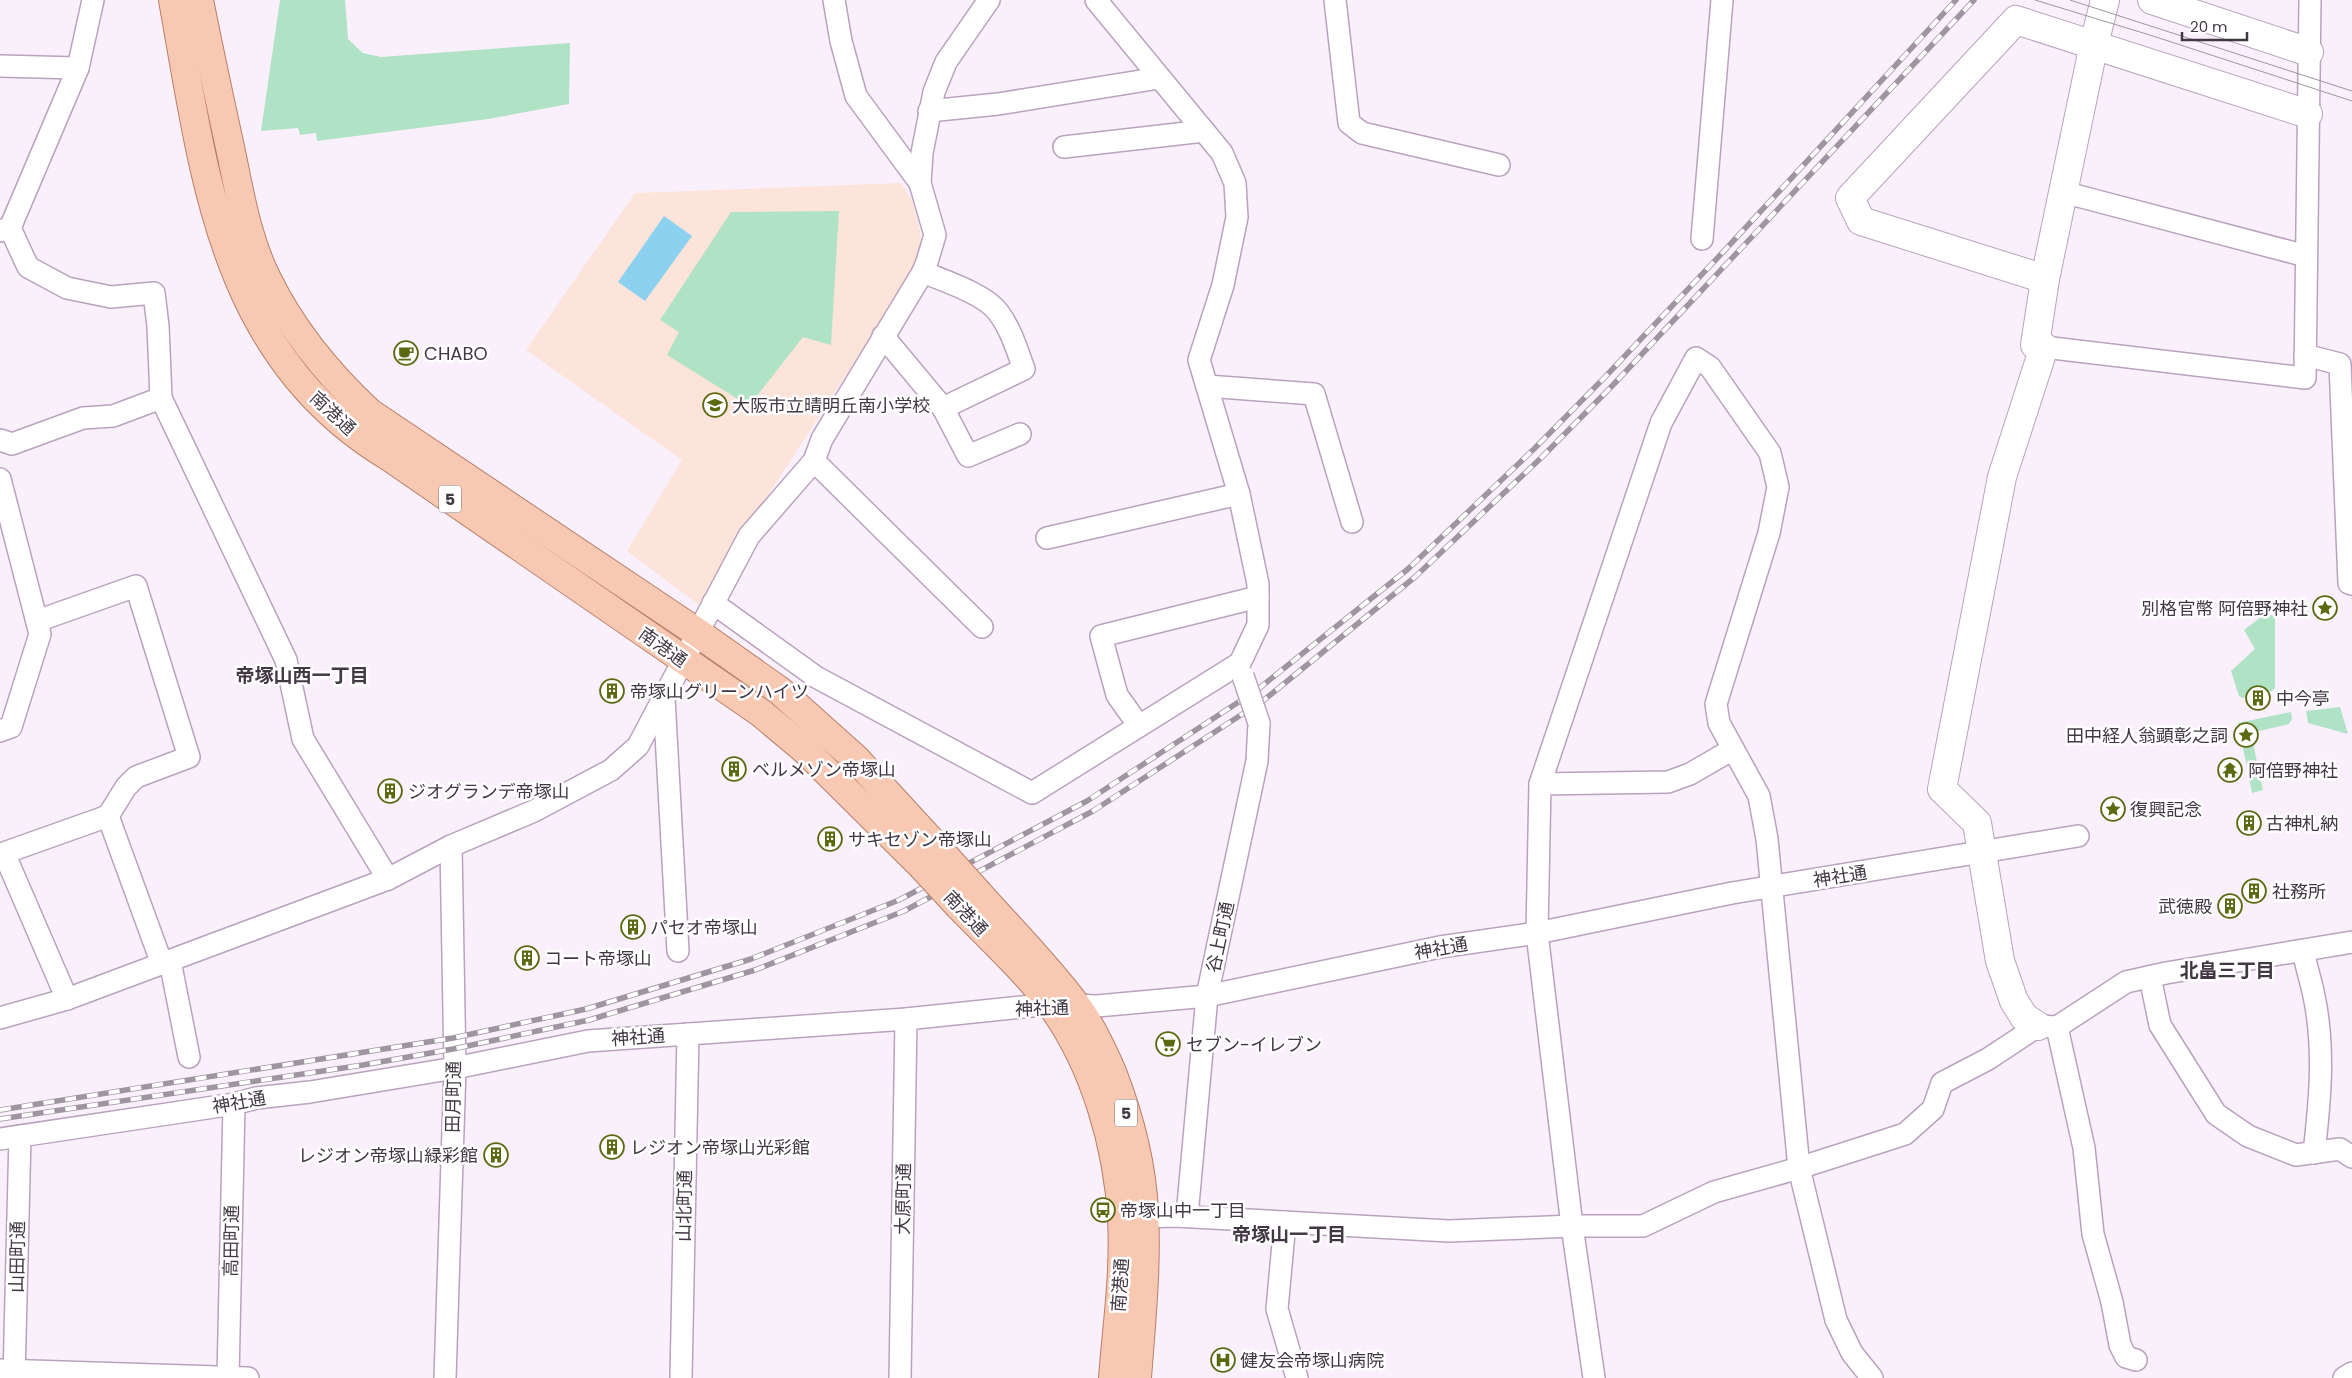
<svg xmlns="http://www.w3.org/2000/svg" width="2352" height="1378" viewBox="0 0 2352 1378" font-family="Poppins,'Noto Sans JP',sans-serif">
<rect width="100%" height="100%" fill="#faf0fc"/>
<polygon fill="#fce4da" points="901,183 912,200 920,231 921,253 895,299 719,571 702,607 627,551 682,460 526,350 635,193"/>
<g fill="#b0e2c5">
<polygon points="280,0 345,0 348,39 363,53 381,57 570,43 569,104 488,119 317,141 316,133 300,135 298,128 261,131"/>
<polygon points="839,211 831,345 803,337 749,406 667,355 679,332 660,320 731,212"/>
<polygon points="2272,615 2275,619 2275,688 2272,691 2242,698 2239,696 2231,671 2255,649 2244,630 2260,618"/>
<polygon points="2340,707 2348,734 2308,723 2306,711"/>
<polygon points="2291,712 2292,719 2289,724 2251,733 2263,790 2252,793 2238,723"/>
</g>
<polygon fill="#8cd1ef" points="664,216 692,236 645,301 618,282"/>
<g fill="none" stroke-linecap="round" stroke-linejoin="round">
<g stroke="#baa2bf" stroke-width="24">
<g id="minor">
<polyline points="834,0 841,41 856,96 920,183"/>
<polyline points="1335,0 1349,123 1362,133 1499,165"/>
<polyline points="0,66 78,68"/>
<polyline points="929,111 998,104 1159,78"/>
<polyline points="1064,147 1204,131"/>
<polyline points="2063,192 2306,256"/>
<polyline points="10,228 28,267 67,288 111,297 154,293 158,326 161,398 286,660 303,739 388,879"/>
<polyline points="0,231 10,228 78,68 93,0"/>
<polyline points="1702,239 1722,0"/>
<path d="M883,336L943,408L1024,369C1017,350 1011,329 998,312C985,294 944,281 923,272"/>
<polyline points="2044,347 2305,378 2310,0"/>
<polyline points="2305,355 2340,364 2349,583 2352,584"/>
<polyline points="1207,386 1314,394 1352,522"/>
<polyline points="943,408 968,456 1020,434"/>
<polyline points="0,440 12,444 83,418 113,416 161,398"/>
<polyline points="814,461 982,627"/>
<polyline points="0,479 40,634 11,727 0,731"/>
<polyline points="1047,538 1239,494"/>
<polyline points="713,603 816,677 1032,793 1240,663 1258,625 1258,584 1239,494 1199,360 1223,285 1237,217 1235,183 1222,153 1096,0"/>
<polyline points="37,621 136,586 189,757 136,777 126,787 108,816"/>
<polyline points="664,698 678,951"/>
<polyline points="1139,726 1117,695 1101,636 1258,597"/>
<polyline points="1540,784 1668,782 1690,774 1733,749"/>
<path d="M2303,951C2306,966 2311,981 2314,996C2325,1048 2320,1101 2314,1153"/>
<polyline points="170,961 189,1057"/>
<polyline points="2150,977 2160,1025 2216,1114 2248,1136 2296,1155 2340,1149 2352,1157"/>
<polyline points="67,999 4,853 108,816 162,964"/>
<polyline points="0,1018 67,999 388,879 451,846 534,811 611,770 638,746 749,536 814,461 822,439 923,272 927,262 935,235 920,183 922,153 934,92 946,62 989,0"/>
<polyline points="2057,1027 2084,1148 2093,1234 2112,1302 2120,1345 2126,1357 2136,1360"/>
<polyline points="0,1139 234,1104 256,1098 310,1092 455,1068 588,1041 906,1019 1051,1004 1097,1006 1207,996 1440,947 1537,933 1732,893 2078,836"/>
<polyline points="1187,1216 1207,996 1257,761 1259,723"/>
<polyline points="1144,1217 1175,1216 1449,1231 1572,1226 1643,1226 1714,1192 1799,1168 1905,1134 1933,1109 1942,1083 1988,1059 2038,1026 2057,1027 2126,982 2166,973 2352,942"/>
<polyline points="1285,1222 1277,1309 1297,1378"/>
<polyline points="0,1370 248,1378"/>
<polyline points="14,1378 20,1136"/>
<polyline points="228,1378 234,1104"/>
<polyline points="445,1378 455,1068 451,846"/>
<polyline points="681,1378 688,1034"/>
<polyline points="900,1378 906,1019"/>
<polyline points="1594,1378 1572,1226 1537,933 1540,784 1661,423 1696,358 1710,367 1770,453 1778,487 1769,533 1716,704 1719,723 1759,796 1767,839 1799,1168 1836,1320 1852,1353 1872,1378"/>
<polyline points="2344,1378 2352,1373"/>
</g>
</g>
<g stroke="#baa2bf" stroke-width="30">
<g id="tertiary">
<polyline points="2152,0 2309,52"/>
<polyline points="2045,279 1861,221 1850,198 2016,20 2308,114"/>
<polyline points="2038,1026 2024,1017 2014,1001 2000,961 1977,823 1942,789 2002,477 2044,347 2035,345 2045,279 2094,44 2105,0"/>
</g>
</g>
<g stroke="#b67f6a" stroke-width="30">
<g id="primary">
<path d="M173,0C205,177 221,356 391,458L761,713L804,749L921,865"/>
<path d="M199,0C209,51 220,101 231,152C240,195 247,239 267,279C292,330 328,374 370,413L698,633L780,691L856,759L944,855"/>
<path d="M979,894C1012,931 1047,966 1076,1005C1091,1025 1102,1049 1112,1072C1129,1116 1142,1164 1144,1212C1147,1267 1141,1323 1137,1378"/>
<path d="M959,906C990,938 1025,970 1052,1006C1095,1066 1118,1146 1122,1219C1125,1272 1117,1326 1113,1378"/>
</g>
</g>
<use href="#minor" stroke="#fff" stroke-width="21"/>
<use href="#tertiary" stroke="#fff" stroke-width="28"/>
<use href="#primary" stroke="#f8c9b2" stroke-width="28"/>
<g stroke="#9f95a1" stroke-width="1">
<polyline points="2035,0 2153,36 2352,101"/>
<polyline points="2070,0 2352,91"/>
</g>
<g stroke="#9f95a1" stroke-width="5.5">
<g id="rail">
<polyline points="0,1110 453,1038 586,1009 751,959 899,900 1087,801 1257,690 1408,569 1534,449 1605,377 1724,251 1956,0"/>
<polyline points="0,1119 363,1065 453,1049 589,1020 755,970 904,911 1093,811 1264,700 1415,577 1542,457 1613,385 1974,0"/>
</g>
</g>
<use href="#rail" stroke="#fff" stroke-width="4" stroke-dasharray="11" stroke-linecap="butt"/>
<g stroke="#baa2bf" stroke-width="24" stroke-linecap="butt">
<polyline id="minor-bridge" points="1243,676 1259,723"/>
</g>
<g stroke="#b67f6a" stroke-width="30" stroke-linecap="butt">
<g id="primary-bridge">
<polyline points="944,855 979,894"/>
<polyline points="921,865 959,906"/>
</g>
</g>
<use href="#minor-bridge" stroke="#fff" stroke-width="21"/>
<use href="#primary-bridge" stroke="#f8c9b2" stroke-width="28"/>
</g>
<defs>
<g id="cafe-ring" transform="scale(1.25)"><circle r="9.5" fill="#fff" stroke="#5c6910" stroke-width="1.5"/><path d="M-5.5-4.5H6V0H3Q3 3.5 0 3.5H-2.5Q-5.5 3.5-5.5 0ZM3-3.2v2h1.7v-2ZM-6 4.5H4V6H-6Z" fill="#5c6910"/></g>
<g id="school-ring" transform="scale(1.25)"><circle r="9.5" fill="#fff" stroke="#5c6910" stroke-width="1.5"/><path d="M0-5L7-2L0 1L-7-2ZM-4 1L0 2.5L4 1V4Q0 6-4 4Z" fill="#5c6910"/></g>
<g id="sight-ring" transform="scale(1.25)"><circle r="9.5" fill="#fff" stroke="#5c6910" stroke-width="1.5"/><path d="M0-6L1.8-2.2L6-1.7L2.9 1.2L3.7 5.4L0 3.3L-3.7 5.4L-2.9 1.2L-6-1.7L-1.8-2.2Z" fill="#5c6910"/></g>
<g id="building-ring" transform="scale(1.25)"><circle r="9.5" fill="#fff" stroke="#5c6910" stroke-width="1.5"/><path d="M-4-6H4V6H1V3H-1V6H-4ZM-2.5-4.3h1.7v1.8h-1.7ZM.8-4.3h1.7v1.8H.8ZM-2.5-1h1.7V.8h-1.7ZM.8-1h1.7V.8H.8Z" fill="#5c6910"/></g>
<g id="temple-ring" transform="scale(1.25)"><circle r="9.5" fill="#fff" stroke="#5c6910" stroke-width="1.5"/><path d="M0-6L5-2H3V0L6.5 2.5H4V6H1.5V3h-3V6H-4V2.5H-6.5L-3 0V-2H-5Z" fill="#5c6910"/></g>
<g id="supermarket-ring" transform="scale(1.25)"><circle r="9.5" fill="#fff" stroke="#5c6910" stroke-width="1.5"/><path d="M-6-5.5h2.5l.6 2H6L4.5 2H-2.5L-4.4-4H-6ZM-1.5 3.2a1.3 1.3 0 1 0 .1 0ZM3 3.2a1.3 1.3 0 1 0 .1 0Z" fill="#5c6910"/></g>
<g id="bus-ring" transform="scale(1.25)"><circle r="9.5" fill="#fff" stroke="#5c6910" stroke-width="1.5"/><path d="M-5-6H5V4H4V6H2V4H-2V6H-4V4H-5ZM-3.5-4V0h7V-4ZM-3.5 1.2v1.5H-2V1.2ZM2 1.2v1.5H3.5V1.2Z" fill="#5c6910"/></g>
<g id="hospital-ring" transform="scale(1.25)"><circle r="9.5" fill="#fff" stroke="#5c6910" stroke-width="1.5"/><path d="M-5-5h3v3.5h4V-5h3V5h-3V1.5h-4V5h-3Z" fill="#5c6910"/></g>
</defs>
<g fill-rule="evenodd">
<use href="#cafe-ring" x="406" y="353"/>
<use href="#school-ring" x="715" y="405"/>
<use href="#sight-ring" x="2325" y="608"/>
<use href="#building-ring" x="612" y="691"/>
<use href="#building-ring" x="2258" y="698"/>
<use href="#sight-ring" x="2246" y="735"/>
<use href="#building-ring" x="734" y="769"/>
<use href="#temple-ring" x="2230" y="770"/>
<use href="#building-ring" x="390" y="791"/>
<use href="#sight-ring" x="2113" y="809"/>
<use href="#building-ring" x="2249" y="823"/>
<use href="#building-ring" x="830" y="839"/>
<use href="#building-ring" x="2254" y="891"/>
<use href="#building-ring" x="2230" y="906"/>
<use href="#building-ring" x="633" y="927"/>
<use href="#building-ring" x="527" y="958"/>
<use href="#supermarket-ring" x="1168" y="1044"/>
<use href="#building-ring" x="612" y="1147"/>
<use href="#building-ring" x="496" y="1155"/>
<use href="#bus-ring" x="1103" y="1210"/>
<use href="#hospital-ring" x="1223" y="1360"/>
</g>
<g text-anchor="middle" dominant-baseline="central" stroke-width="5" stroke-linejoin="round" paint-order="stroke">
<g fill="#fff" stroke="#7b747c" stroke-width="1">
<rect x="439" y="485.5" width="22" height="27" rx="4"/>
<rect x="1115" y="1099.5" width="22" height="27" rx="4"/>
</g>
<g font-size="16" font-weight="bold" fill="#423844">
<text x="450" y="499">5</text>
<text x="1126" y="1113">5</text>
</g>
<g font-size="18" fill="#423844" stroke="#fff" text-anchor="start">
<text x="424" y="353">CHABO</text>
<text x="732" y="405">大阪市立晴明丘南小学校</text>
<text x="2308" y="608" text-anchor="end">別格官幣 阿倍野神社</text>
<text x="630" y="691">帝塚山グリーンハイツ</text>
<text x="2276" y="698">中今亭</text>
<text x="2228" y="735" text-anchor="end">田中経人翁顕彰之詞</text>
<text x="752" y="769">ベルメゾン帝塚山</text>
<text x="2248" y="770">阿倍野神社</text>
<text x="408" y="791">ジオグランデ帝塚山</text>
<text x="2130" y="809">復興記念</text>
<text x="2266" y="823">古神札納</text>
<text x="848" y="839">サキセゾン帝塚山</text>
<text x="2272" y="891">社務所</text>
<text x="2212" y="906" text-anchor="end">武徳殿</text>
<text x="650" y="927">パセオ帝塚山</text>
<text x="544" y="958">コート帝塚山</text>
<text x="1186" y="1044">セブン-イレブン</text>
<text x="630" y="1147">レジオン帝塚山光彩館</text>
<text x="478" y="1155" text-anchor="end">レジオン帝塚山緑彩館</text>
<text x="1120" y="1210">帝塚山中一丁目</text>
<text x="1240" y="1360">健友会帝塚山病院</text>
</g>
<g font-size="18" fill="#423844" stroke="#fff">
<text transform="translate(333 413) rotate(43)">南港通</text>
<text transform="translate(663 647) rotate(35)">南港通</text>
<text transform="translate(1840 876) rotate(-9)">神社通</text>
<text transform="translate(966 913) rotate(47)">南港通</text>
<text transform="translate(1220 937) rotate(-78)">谷上町通</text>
<text transform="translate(1441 948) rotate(-10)">神社通</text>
<text transform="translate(1042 1008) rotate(-2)">神社通</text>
<text transform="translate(638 1037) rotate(-4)">神社通</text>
<text transform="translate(453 1097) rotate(-89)">田月町通</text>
<text transform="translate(239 1102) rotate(-10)">神社通</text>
<text transform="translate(903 1199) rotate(-89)">大原町通</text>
<text transform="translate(684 1206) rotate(-89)">山北町通</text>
<text transform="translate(231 1241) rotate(-89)">高田町通</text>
<text transform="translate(17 1257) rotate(-89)">山田町通</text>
<text transform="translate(1120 1285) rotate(-86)">南港通</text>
</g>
<g font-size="19" font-weight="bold" fill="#423844" stroke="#fff">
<text x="302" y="675">帝塚山西一丁目</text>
<text x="2227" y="970">北畠三丁目</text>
<text x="1289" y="1234">帝塚山一丁目</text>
</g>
</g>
<path d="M2182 32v8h65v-8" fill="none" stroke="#423844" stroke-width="2.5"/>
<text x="2190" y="32" font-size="15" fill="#423844" stroke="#ffffff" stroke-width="4" paint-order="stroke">20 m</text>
</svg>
